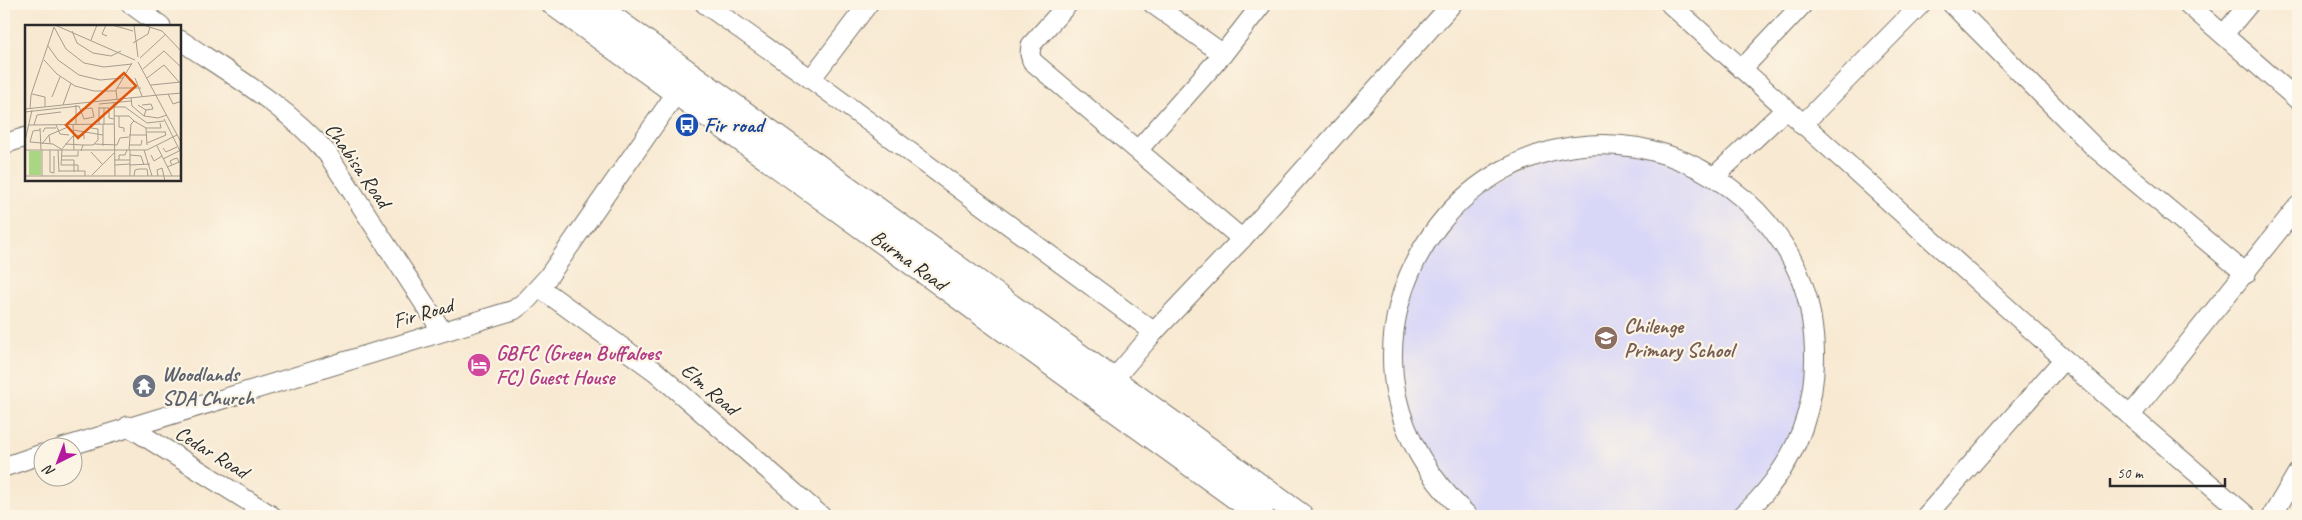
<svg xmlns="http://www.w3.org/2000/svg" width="2302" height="520" viewBox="0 0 2302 520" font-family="Caveat,sans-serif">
<rect width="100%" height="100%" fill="#fcf5e5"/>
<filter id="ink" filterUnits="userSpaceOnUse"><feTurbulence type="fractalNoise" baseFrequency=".02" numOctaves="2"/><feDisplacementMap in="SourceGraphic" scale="10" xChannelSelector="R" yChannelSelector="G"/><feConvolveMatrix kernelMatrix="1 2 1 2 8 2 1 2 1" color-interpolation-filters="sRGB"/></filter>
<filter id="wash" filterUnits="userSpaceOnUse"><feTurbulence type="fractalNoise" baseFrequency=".0096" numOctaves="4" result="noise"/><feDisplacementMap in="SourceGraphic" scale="20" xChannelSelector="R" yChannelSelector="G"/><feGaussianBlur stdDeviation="1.12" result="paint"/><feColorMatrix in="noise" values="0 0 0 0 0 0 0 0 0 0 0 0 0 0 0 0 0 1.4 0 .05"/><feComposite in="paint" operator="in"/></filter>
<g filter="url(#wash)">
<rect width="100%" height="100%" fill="#f8e9d2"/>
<polygon fill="#d9d7f8" points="1635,144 1732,189 1813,296 1825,369 1794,451 1743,516 1468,516 1407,431 1397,306 1439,235 1484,191 1550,156"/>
</g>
<g filter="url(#ink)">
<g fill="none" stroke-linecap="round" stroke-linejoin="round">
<g stroke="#736e65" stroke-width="21">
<g id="minor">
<polyline points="131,4 161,26"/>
<polyline points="705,4 811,79 1154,332"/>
<polyline points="1068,4 1031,45 1030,54 1032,61 1242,239"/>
<polyline points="1153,4 1223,54"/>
<polyline points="1670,4 2064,359 2247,516"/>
<polyline points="1952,4 2095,148 2246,274"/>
<polyline points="2188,4 2298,100"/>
<polyline points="2224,34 2249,4"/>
<path d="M180,40C232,75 285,105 327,153L442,331"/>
<polyline points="1742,69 1803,4"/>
<polyline points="811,79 868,4"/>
<polyline points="1802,125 1921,4"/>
<polyline points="4,144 26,137"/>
<polyline points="1138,150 1223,54 1262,4"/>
<polyline points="1715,176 1786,109"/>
<polyline points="539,287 656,372 821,516"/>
<polyline points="1113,380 1154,332 1242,239 1452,4"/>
<polyline points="2130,416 2298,206"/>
<polyline points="128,426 272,516"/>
<polyline points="62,448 514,310 527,300 548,277 684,82"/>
<polyline points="4,467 42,454"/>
<path d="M1468,516C1433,483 1406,442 1396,394C1373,271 1466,152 1590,145C1641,142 1689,158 1730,188C1771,218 1803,265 1811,316C1824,394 1801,462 1742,516"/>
<polyline points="1926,516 2064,359"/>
<polyline points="2272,516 2298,472"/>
</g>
</g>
<g stroke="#736e65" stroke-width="26">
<g id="major">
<polyline points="554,4 1262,516"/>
<polyline points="593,4 1301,516"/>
</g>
</g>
<use href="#minor" stroke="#fff" stroke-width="19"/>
<use href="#major" stroke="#fff" stroke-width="24"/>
</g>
</g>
<defs>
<g id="bus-disc" transform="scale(1.25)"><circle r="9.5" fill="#1a4fb4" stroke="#fcf5e5"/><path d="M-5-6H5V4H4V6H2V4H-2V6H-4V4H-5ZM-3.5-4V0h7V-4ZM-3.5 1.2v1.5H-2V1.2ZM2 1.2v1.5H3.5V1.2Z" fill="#fff"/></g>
<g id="school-disc" transform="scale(1.25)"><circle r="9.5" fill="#8d6e63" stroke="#fcf5e5"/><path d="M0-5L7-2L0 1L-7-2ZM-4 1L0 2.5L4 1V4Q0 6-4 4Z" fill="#fff"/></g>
<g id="hotel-disc" transform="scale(1.25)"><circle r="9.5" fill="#d1479c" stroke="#fcf5e5"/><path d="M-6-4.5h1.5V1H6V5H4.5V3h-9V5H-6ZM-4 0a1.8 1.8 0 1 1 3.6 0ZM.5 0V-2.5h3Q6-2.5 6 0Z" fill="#fff"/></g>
<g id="temple-disc" transform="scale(1.25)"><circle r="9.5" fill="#6b7280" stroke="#fcf5e5"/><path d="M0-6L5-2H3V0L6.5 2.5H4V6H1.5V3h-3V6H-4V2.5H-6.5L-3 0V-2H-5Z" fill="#fff"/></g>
</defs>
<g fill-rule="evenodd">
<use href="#bus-disc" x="687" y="125"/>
<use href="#school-disc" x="1606" y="338"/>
<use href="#hotel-disc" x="479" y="365"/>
<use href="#temple-disc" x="144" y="386"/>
</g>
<g text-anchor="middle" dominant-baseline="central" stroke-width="4.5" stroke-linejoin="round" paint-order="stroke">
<g font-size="21" font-weight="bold" fill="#164399" stroke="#fcf5e5" text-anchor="start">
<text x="704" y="125">Fir road</text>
</g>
<g font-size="21" fill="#2b2b2b" stroke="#fcf5e5">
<text transform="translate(358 165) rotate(55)">Chabisa Road</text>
<text transform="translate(909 260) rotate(36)">Burma Road</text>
<text transform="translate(423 313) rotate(-16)">Fir Road</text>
<text transform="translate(710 389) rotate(41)">Elm Road</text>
<text transform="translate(212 452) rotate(32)">Cedar Road</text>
</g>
<g font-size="21" font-weight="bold" fill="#785e54" stroke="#fcf5e5" text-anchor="start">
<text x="1624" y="326">Chilenge<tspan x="1624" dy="24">Primary School</tspan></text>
</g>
<g font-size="21" font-weight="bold" fill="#b23c85" stroke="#fcf5e5" text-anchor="start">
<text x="496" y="353">GBFC (Green Buffaloes<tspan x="496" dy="24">FC) Guest House</tspan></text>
</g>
<g font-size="21" font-weight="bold" fill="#5b616d" stroke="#fcf5e5" text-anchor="start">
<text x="162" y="374">Woodlands<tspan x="162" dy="24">SDA Church</tspan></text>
</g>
</g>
<g transform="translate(25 25)">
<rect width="156" height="156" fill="#f8e9d2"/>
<path d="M4,126H16V150H4Z" fill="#a8d683"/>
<path fill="none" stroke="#a69d8f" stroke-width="1" d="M30,0L110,35M81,0L77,9L82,11M87,0L108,6M109,0L113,32M118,0L137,6L157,27M29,2L41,24L59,38L79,42L107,39M47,6L52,18L68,28L86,31L96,26M66,15L72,0M108,18L123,9L125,2M23,21L33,35L54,50L75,55L98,53M115,33L141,9M19,35L32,49L50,61L69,66H91M113,37L157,119M118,44L139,26L157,43M110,53L117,71M122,53L139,40L154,57M126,60L156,57M92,63H116M7,69L20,72V82M143,69L148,79L157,76M133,70L157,68M27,72L35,52M106,73L107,81L119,91L133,93L142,90M92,74L91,65L107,38M89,77L90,151M74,79L106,76M38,80L46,58M51,80V99M113,80L121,85L119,91M117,80L126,79L128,84L121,85M74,82V99M89,82H100L122,98L139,96M74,83H84V93L89,94M79,83V99M0,84L133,70M5,84L6,70L29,2M0,87L54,81L59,94L69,92L67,83L57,84M89,91H104L109,96M94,91V102L99,103V107M139,94L157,130M48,99L49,125M4,100L89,99M9,100L12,90L36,87M31,100L35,109L44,110M15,103L16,125M121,103L122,120M15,105L8,106L5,117L28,119L36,124M48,105L78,110M18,107L20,103H31M122,107H141M24,110L43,102M104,110H121M0,116L7,85M122,118L141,110L140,107M17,119L24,110L25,118M40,119L58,120M69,119L92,120L95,113L104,112M104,120H116L117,115M78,121V99M132,121L147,151M138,123L141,127L152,122M0,125H122L152,110M25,125V147L29,148M33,125L34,147M36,125L48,111L59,110V114M37,125L36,140H53V146M104,125L106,99L109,96L121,103H136L135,98M119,125L127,151M56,126L58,120H68L73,115V104L66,103V99M66,127L78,140M105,130L116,131L119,140M126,130L129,136L137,131M29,131V148M37,131H53V126M138,134L154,126M36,135H49V147M89,135H105M94,135V130H100L102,125M90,140L105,139M105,140L125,139M147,140L145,136L149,134L152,133L154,137M142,142L157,136M34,146H60V151M67,150L89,128M0,151H157M17,151V125M105,151V125M109,151L110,145L114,144H122L123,151M133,151L132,145L137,143L140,156"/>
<path fill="#df570e" fill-opacity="0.15" stroke="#df570e" stroke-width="2.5" d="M99,48L111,61L53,113L41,100Z"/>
<rect width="156" height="156" fill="none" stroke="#2b2b2b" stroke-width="2.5"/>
</g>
<rect width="2302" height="520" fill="none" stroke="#fcf5e5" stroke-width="20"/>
<g transform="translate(58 462) rotate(222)"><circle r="24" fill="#fcf5e5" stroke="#a8a49b"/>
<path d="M0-4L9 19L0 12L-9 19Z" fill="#b5179e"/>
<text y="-8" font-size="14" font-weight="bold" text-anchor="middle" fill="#2b2b2b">N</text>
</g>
<path d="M2110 478v8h115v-8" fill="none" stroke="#2b2b2b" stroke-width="2.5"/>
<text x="2117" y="478" font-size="15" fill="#2b2b2b" stroke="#fcf5e5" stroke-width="4" paint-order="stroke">50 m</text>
</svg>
